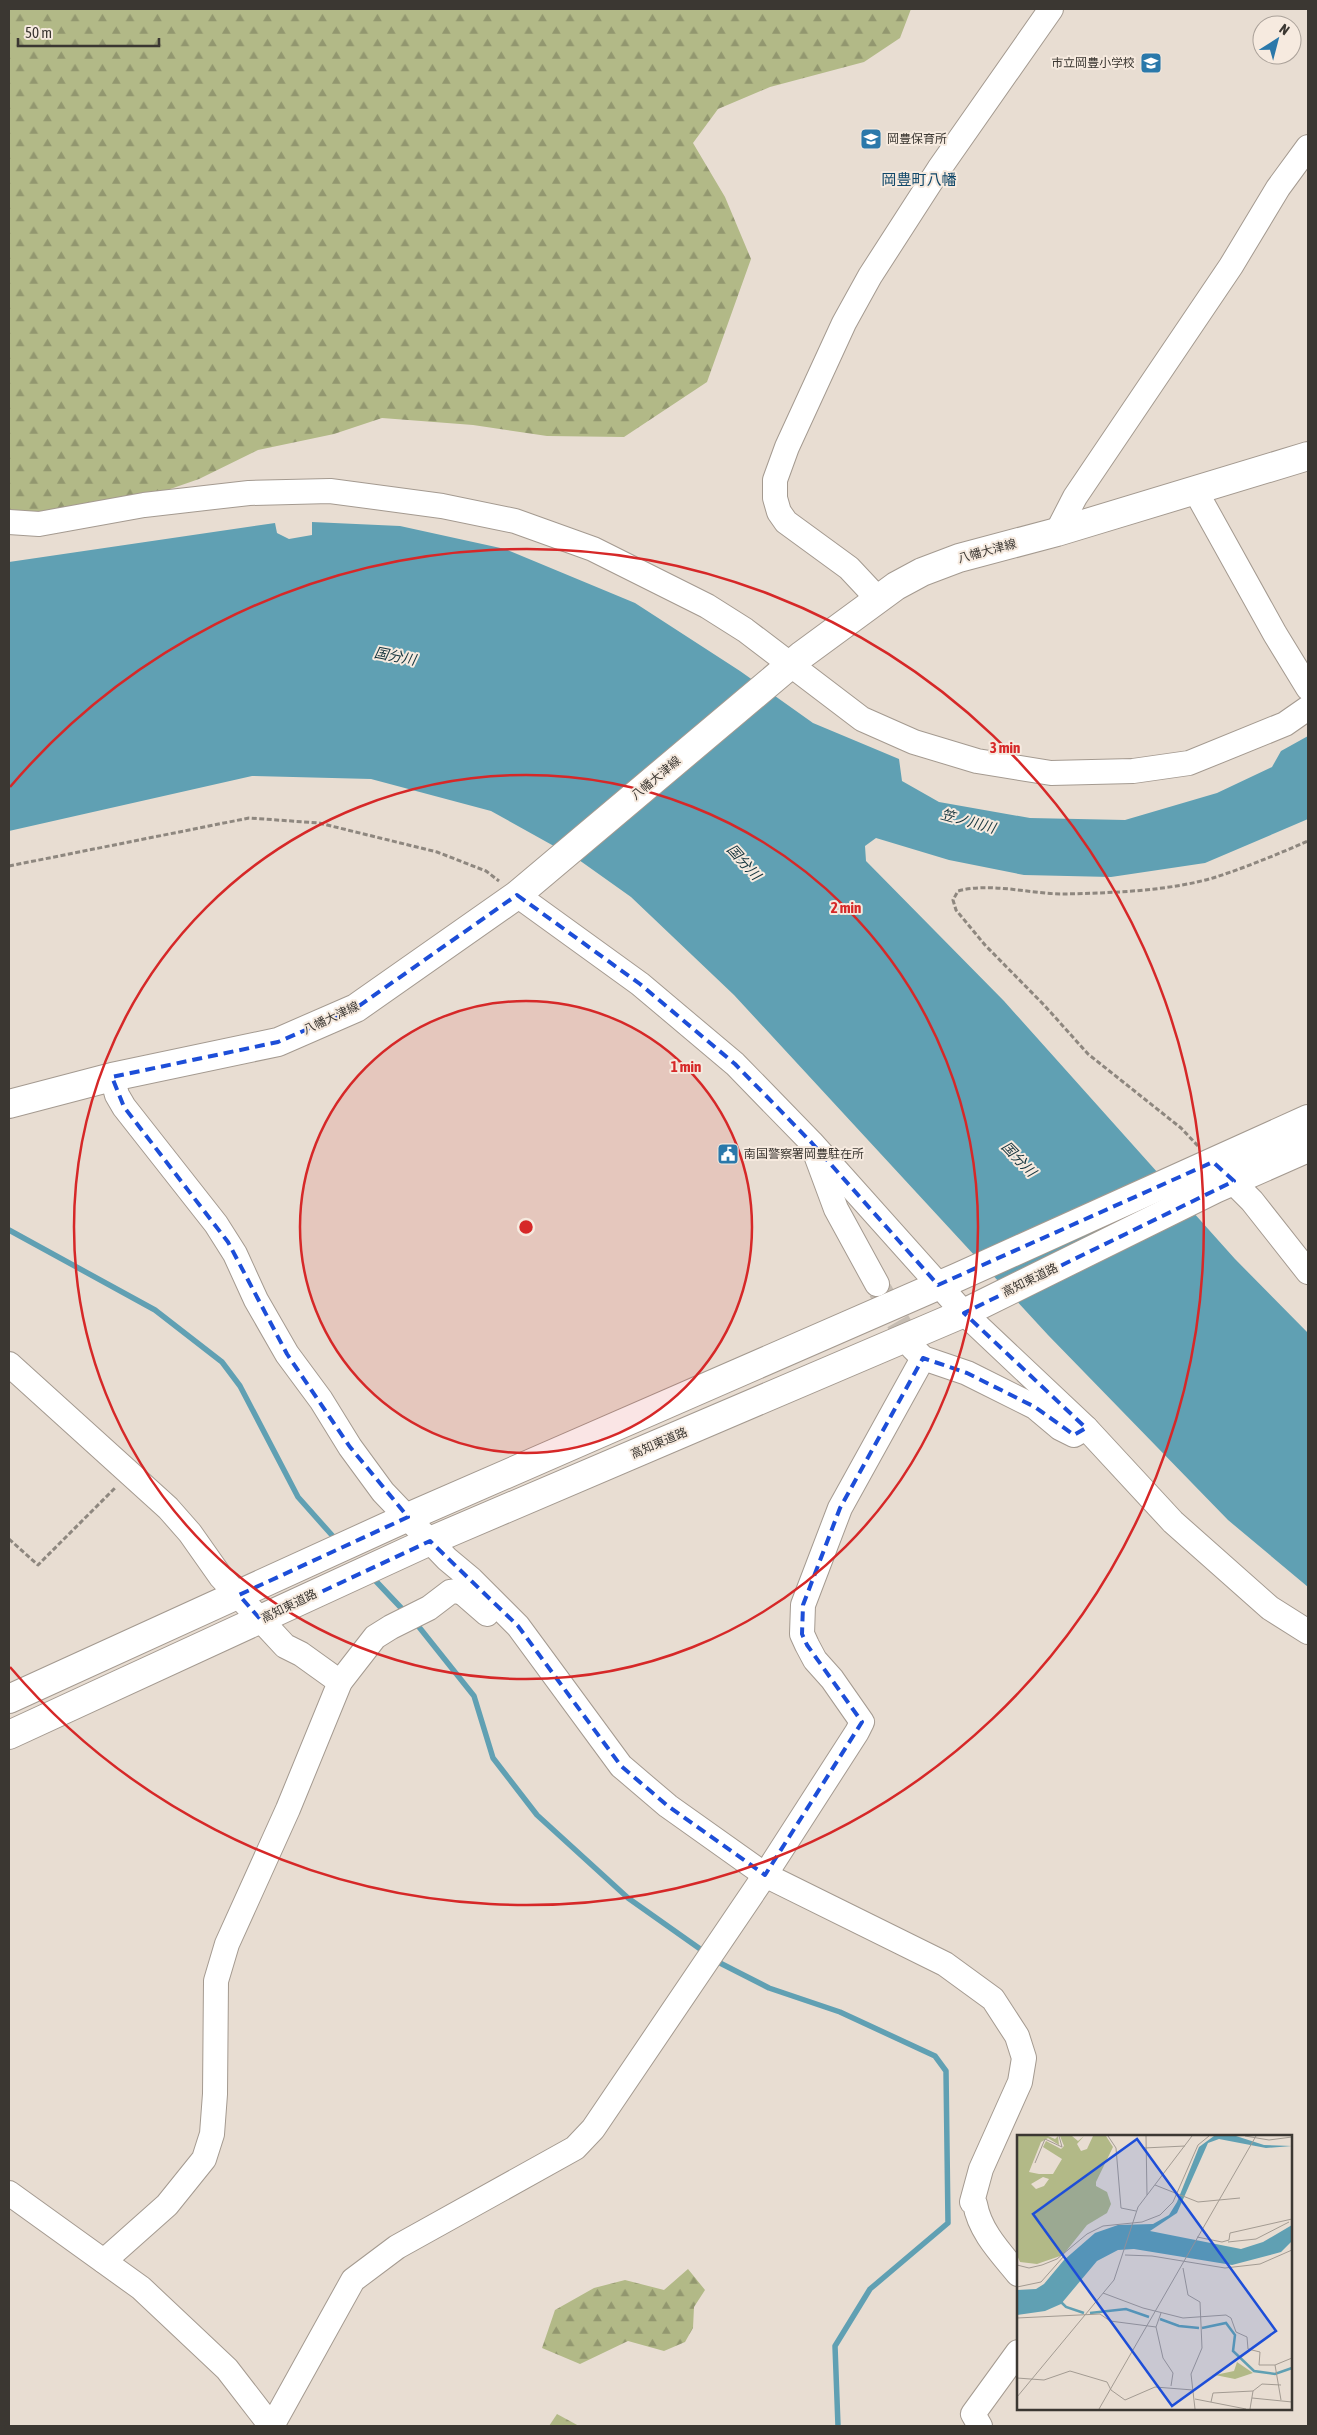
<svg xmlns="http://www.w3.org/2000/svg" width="1317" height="2435" viewBox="0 0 1317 2435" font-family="'Asap Condensed','Noto Sans JP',sans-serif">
<defs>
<pattern id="forest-firs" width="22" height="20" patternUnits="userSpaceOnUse" patternTransform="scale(1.25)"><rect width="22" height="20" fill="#b2b987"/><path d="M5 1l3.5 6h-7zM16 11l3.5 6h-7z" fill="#92976f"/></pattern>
</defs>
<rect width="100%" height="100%" fill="#e8ddd2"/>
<g fill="url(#forest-firs)">
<polygon points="9,9 911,9 900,38 864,62 770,87 718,109 693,143 725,197 751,259 707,382 624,437 547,436 473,425 382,418 334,434 258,450 199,479 130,503 9,521"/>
<polygon points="688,2269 705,2290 694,2307 693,2328 685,2342 664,2351 628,2341 580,2364 542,2348 555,2310 594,2288 625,2280 664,2290"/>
<polygon points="557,2414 579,2426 549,2426"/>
</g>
<polygon fill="#60a0b3" points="312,522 400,526 505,549 635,603 740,671 813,723 899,759 902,781 939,802 1030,818 1125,820 1217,793 1272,767 1281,751 1308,736 1308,819 1205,863 1111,877 1024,875 949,860 876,838 865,846 866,861 1004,1001 1235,1259 1308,1333 1308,1587 1228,1520 1048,1335 734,995 631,897 579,860 491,811 371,779 252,776 9,831 9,562 275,523 277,533 289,539 312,535"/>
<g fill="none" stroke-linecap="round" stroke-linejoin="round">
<g stroke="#60a0b3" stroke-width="5.5">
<polyline points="9,1230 155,1310 222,1362 240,1386 298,1497 338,1542"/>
<polyline points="372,1577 405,1612"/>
<polyline points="415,1622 474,1696 493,1758 537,1815 628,1898 703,1951"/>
<polyline points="718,1962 769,1988 840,2012 935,2056 946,2071 948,2223 870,2289 835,2346 838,2426"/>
</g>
<polyline stroke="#c5bcb2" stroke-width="24" stroke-dasharray="24 12" stroke-linecap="butt" points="880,1290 913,1348"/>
<g stroke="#a49a90" stroke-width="26">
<g id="minor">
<polyline points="1195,490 1275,634 1308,688"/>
<polyline points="9,522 39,524 144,505 249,493 330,491 442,506 515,521 593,549 707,606 745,630 862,719 914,742 977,761 1051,773 1133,771 1189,763 1285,724 1308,708"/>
<polyline points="1057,532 1075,497 1231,266 1278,188 1308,147"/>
<polyline points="878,599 849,568 786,522 779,512 775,498 775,480 787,447 844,323 870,276 939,169 1051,9"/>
<polyline points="517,895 640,984 735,1064 811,1142 964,1313 1086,1428 1173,1522 1270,1608 1308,1632"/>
<path d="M112,1077L117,1095L124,1107L216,1224L235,1254L256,1300L287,1354L321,1400L350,1447L383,1492L447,1559L471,1579L518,1626L621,1766L668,1806L765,1875L945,1964L993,1999L1017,2036L1024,2058L1020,2082L981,2169L972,2202L975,2204C980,2232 1001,2253 1018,2274"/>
<polyline points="816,1155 836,1209 877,1284"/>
<polyline points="1220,1169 1252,1201 1308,1272"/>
<polyline points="913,1348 923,1358 967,1373 1035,1407 1060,1428 1074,1435 1086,1428"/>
<polyline points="9,1364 168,1508 190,1533 221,1577 285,1646 301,1654 340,1682"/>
<polyline points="9,2193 141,2288 227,2369 271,2426"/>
<polyline points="104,2261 167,2205 204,2159 212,2134 215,2094 216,1981 227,1944 288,1809 340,1682 375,1637 391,1627 429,1608 450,1592 458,1591 464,1594 487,1614"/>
<polyline points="272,2426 353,2280 397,2247 575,2148 593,2129 765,1875 857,1732 862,1722 832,1679 815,1660 807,1645 802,1634 803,1605 840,1508 923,1358"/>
<polyline points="980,2426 973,2414 1018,2352"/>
</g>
</g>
<g stroke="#a49a90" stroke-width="30">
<polyline id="major" points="9,1104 112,1077 278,1042 356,1008 517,895 802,655 896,586 922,572 959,558 1057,532 1308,456"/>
</g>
<g stroke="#a49a90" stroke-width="30">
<g id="highway">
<polyline points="9,1699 408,1517 958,1277 1308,1119"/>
<polyline points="9,1735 430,1541 964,1313 1215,1189 1308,1148"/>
</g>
</g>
<g stroke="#8e877f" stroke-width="3" stroke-dasharray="5 2.5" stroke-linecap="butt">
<polyline points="9,866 249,818 319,823 437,852 486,871 499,881"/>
<path d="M1198,1146L1181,1128L1088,1054L1045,1006L985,945L956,910L953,900L958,891C992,882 1029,894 1064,894C1111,893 1171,891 1216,877C1247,867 1278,854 1308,841"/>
<polyline points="9,1539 38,1565 115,1488"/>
</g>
<use href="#minor" stroke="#fff" stroke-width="24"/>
<use href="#major" stroke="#fff" stroke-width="28"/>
<use href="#highway" stroke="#fff" stroke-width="28"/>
</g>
<path fill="none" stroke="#1d4ed8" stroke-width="4" stroke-dasharray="10 6" stroke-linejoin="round" d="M517,895L640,984L735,1064L811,1142L938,1285L1213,1162L1234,1181L964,1313L1086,1428L1074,1435L1035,1407L967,1373L923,1358L840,1508L803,1605L802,1634L807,1645L862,1722L765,1875L668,1806L621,1766L518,1626L430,1541L261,1620L239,1595L408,1517L350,1447L287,1354L228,1242L124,1107L112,1077L278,1042L356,1008Z"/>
<circle cx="526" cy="1227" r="226" fill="#d62828" fill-opacity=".12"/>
<g fill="none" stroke="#d62828" stroke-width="2.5">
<circle cx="526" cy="1227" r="226"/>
<circle cx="526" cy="1227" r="452"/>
<path d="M10 787A678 678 0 1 1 10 1667"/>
</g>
<defs>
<g id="school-square" transform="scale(1.125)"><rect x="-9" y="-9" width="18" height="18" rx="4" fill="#2a78aa" stroke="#f6eadf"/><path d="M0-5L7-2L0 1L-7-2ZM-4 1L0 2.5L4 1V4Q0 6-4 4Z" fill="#fff"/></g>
<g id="civic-square" transform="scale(1.125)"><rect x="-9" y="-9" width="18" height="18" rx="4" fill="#2a78aa" stroke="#f6eadf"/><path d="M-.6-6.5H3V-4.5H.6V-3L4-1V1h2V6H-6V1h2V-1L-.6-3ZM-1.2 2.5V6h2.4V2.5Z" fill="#fff"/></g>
</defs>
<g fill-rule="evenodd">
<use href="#school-square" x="1151" y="63"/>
<use href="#school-square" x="871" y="139"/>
<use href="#civic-square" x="728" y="1154"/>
</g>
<g text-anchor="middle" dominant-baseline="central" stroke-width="4" stroke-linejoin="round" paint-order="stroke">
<g font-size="12" fill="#3b3732" stroke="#f6eadf" text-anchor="start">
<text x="1135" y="63" text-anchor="end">市立岡豊小学校</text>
<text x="887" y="139">岡豊保育所</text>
<text x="744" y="1154">南国警察署岡豊駐在所</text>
</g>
<g font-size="12" fill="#3b3732" stroke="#f6eadf">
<text transform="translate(987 551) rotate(-15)">八幡大津線</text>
<text transform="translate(656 778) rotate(-40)">八幡大津線</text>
<text transform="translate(331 1018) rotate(-25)">八幡大津線</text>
<text transform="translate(1030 1280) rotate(-26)">高知東道路</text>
<text transform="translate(659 1443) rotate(-23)">高知東道路</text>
<text transform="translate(289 1606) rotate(-26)">高知東道路</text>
</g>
<g font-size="14" font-style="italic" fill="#15353e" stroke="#f6eadf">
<text transform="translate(395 656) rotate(11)">国分川</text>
<text transform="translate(968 821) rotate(15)">笠ノ川川</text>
<text transform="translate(744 862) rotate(48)">国分川</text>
<text transform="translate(1019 1159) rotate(46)">国分川</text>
</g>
<g font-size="15" fill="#104769" stroke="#f6eadf">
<text x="919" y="179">岡豊町八幡</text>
</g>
</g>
<g transform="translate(1017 2135)">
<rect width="275" height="275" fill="#e8ddd2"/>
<path d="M0,1H31L38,4L41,1L42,10L31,3L24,7L12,37L22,39H36L45,24L26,12L29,6L44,14L47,11L43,1H55L61,6L67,1L60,9L64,16L70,14L76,1H89L96,12L79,47V51L90,57L94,69L90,78L70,90L46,120L20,129L3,127L0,120ZM26,42L32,44L27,51L19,54L14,49ZM220,227L236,238L218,244L198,240L217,236Z" fill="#b2b987" fill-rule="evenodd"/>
<path d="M219,1L247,10L275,11L249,13L202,4L191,8L160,78L133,96L224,114L246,107L275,90V106L264,117L215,130L117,114L101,115L80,126L44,169L28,176L0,180V155L19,154L27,149L47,125L78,98L101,90L136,89L152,80L160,67L182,12L197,1Z" fill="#60a0b3"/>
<path fill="none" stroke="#60a0b3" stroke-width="2.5" d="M44,167L49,172L67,178M73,178L109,174L132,182M143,184L162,191L182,193M185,193L209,188L218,200L216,216L237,236L258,239L275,233"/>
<path fill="none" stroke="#a39b92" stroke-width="1" d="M91,1L99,13L104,73L119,76M129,1L130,60M228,1L252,5L275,2M127,13L168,11M18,28L28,4L45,12L42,1M138,50L181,67L223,63M180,102L205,107L212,105L213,98L275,84M211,107L239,104L272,87M108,120L135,121L208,133L243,129L275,115M0,130L12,133L25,130L40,124L70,99L86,91L125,87L143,80L156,67L181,10L192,1M166,133L171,160L183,167L185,213L174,239L178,274M0,152L24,147L47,121M86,158L126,173L166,183L209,180L214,183L219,197L230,202L231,214L243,217L242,230H258L275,223M144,178L139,192L146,223L156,238L154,251M0,183L83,179L93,186L139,192M258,230L264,265M0,243L27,245L53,236L90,247L94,255L108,265L138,252L176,255M0,262L97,145L121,72L175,1M235,263L275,267M178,264L229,274M194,267L196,258L236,256M82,274L239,1M233,274L236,256L245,249L264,250"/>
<path fill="#1d4ed8" fill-opacity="0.15" stroke="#1d4ed8" stroke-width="2.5" d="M120,4L259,196L155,271L16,79Z"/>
<rect width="275" height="275" fill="none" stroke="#3b3732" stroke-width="2.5"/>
</g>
<circle cx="526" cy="1227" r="8" fill="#d62828" stroke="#f6eadf" stroke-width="2.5"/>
<g font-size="15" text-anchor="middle" font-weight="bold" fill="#d62828" stroke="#f6eadf" stroke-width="4" stroke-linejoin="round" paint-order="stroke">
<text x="1005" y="753">3 min</text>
<text x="846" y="913">2 min</text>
<text x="686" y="1072">1 min</text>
</g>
<rect width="1317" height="2435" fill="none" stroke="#3b3732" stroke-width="20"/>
<g transform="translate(1277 40) rotate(36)"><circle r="24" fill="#f6eadf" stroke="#aba29a"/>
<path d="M0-4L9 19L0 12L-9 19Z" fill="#2a78aa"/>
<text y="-8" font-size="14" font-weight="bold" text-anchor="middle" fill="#3b3732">N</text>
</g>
<path d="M18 38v8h141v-8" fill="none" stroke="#3b3732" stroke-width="2.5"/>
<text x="25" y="38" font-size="15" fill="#3b3732" stroke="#f6eadf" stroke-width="4" paint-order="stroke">50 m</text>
</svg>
